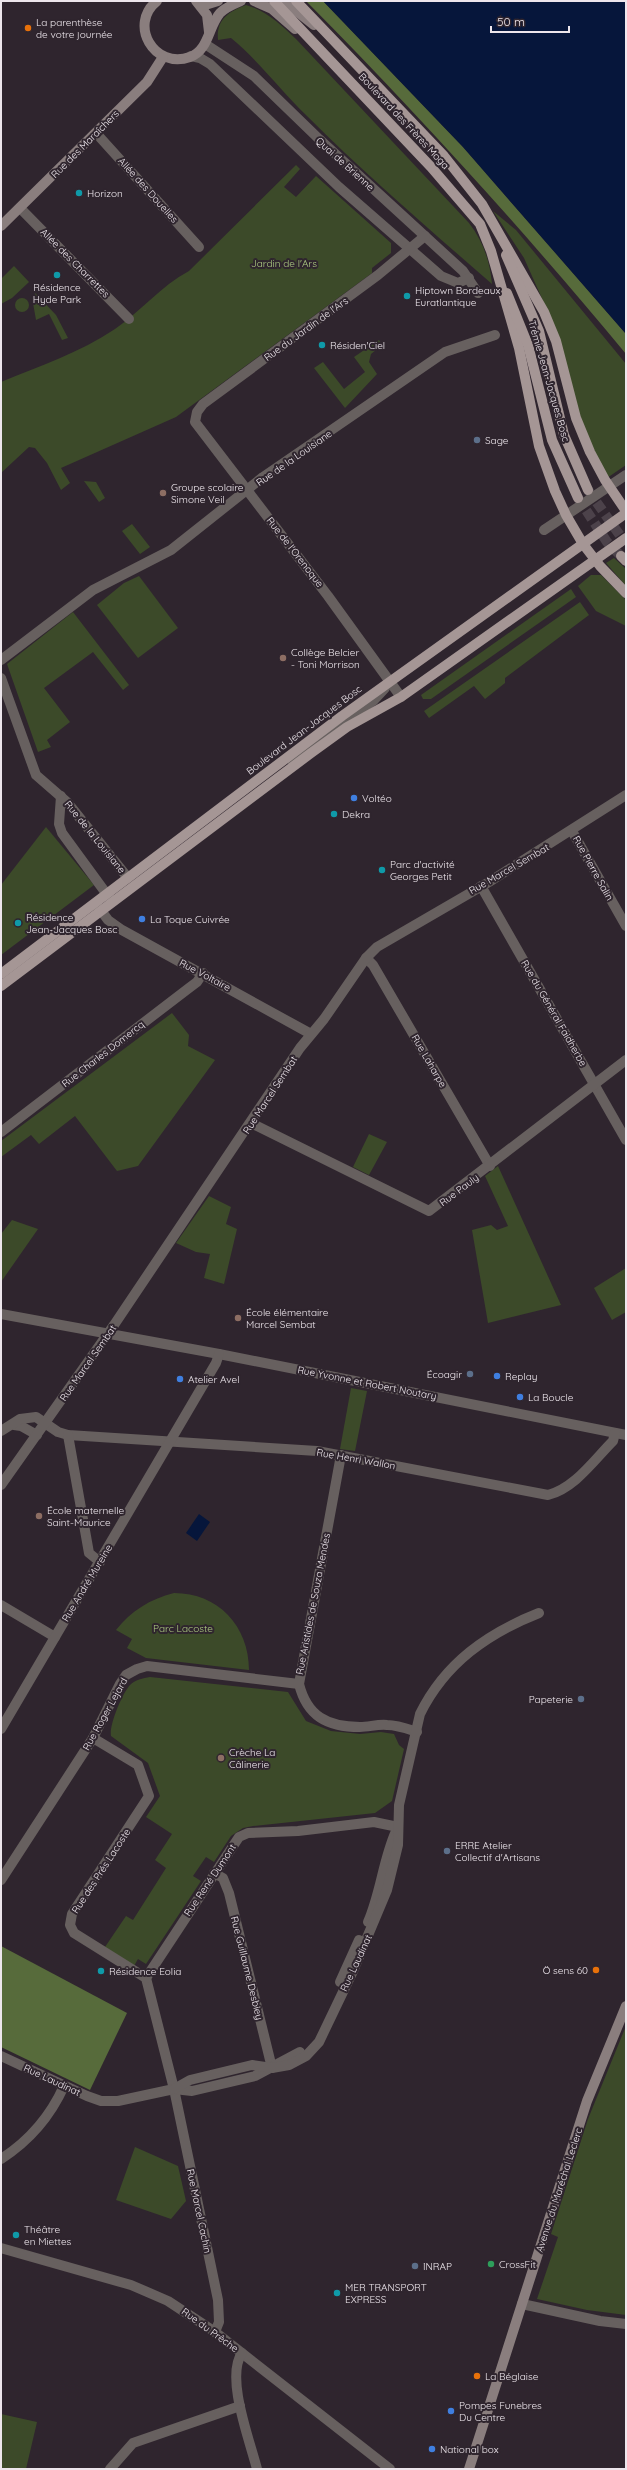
<svg xmlns="http://www.w3.org/2000/svg" width="627" height="2470" viewBox="0 0 627 2470" font-family="Quicksand,sans-serif">
<rect width="100%" height="100%" fill="#2f252e"/>
<g fill="#3c4a29">
<path d="M246,5C267,11 280,24 296,39L469,223C483,241 490,261 492,284C429,229 366,175 307,116C281,91 259,61 231,38L218,40C216,20 228,12 246,5Z"/>
<path d="M296,165L300,169L284,187L296,197L316,176L391,243V253L372,268V273L176,417L61,468L70,483L61,490L47,463L35,448L29,447L1,473V382C40,366 79,353 115,329C141,311 161,286 189,271Z"/>
<polygon points="493,211 516,230 626,364 626,465 607,478 582,424 556,330 524,258"/>
<polygon points="14,266 29,282 12,298 1,304 1,279"/>
<polygon points="35,293 56,315 68,338 62,340 49,314 36,320 33,303"/>
<circle cx="22" cy="305" r="7"/>
<polygon points="379,340 382,345 371,354 369,362 377,374 345,408 314,368 323,362 344,389 365,372 354,357"/>
<polygon points="84,481 96,482 105,498 99,502"/>
<polygon points="132,524 150,547 140,554 122,531"/>
<polygon points="614,558 626,569 626,586 606,563"/>
<polygon points="591,575 601,575 626,600 626,626 596,611 578,586"/>
<polygon points="139,576 178,628 138,658 97,605 124,583"/>
<polygon points="571,589 576,597 431,699 423,699 421,695"/>
<polygon points="580,602 589,615 505,678 505,683 485,699 474,686 429,718 424,711"/>
<polygon points="73,612 129,685 123,690 93,652 44,688 70,722 47,740 51,747 38,752 7,664"/>
<polygon points="46,827 94,885 1,955 1,885"/>
<polygon points="172,1013 189,1035 188,1046 215,1060 138,1166 117,1171 75,1116 39,1144 31,1135 1,1157 1,1141"/>
<polygon points="369,1134 387,1142 369,1175 353,1167"/>
<polygon points="498,1166 561,1305 488,1323 472,1230 491,1225 497,1230 508,1226 485,1176"/>
<polygon points="209,1196 231,1207 226,1224 237,1229 224,1284 204,1278 210,1254 196,1252 176,1243"/>
<polygon points="12,1220 38,1229 1,1282 1,1234"/>
<polygon points="626,1268 626,1312 612,1320 594,1288"/>
<polygon points="351,1388 367,1391 355,1451 340,1449"/>
<path d="M174,1593C218,1593 249,1626 249,1670L146,1658L127,1648L132,1639L116,1630C131,1611 150,1599 174,1593Z"/>
<path d="M150,1677L288,1692L306,1721L331,1731L360,1734L381,1732L394,1734L399,1745L404,1749L392,1801L375,1813L253,1826L243,1828L231,1836L214,1862L206,1857L193,1876L201,1881L146,1964L138,1959L134,1966L105,1947L126,1916L133,1920L166,1868L155,1860L172,1834L146,1817L160,1796L148,1763L111,1736C109,1725 122,1694 130,1685C135,1680 143,1678 150,1677Z"/>
<polygon points="626,2026 626,2315 587,2310 537,2299 558,2237 551,2234 588,2119"/>
<polygon points="135,2147 178,2166 186,2201 171,2219 116,2200"/>
<polygon points="1,2414 37,2422 26,2469 1,2469"/>
</g>
<g fill="#576b3b">
<path d="M306,1H323L463,147L626,334V354C525,232 418,114 306,1Z"/>
<polygon points="1,1946 127,2013 90,2090 1,2047"/>
</g>
<g fill="#06163b">
<polygon points="323,1 626,1 626,334 463,147"/>
<polygon points="199,1514 210,1522 197,1541 186,1533"/>
</g>
<g fill="none" stroke-linecap="round" stroke-linejoin="round">
<g stroke="#4c424a" stroke-width="10" stroke-dasharray="10 5" stroke-linecap="butt">
<polyline points="588,490 626,544"/>
<polyline points="578,498 607,542 621,556"/>
</g>
<g stroke="#67605f" stroke-width="10">
<polyline points="205,44 254,76 319,139 463,271 478,293"/>
<polyline points="191,56 200,58 210,64 339,187 441,276 458,283 469,278"/>
<polyline points="96,133 199,247"/>
<polyline points="20,208 129,319"/>
<polyline points="544,530 626,475"/>
<polyline points="1,660 93,590 171,550 263,477 445,352 495,335"/>
<polyline points="1,678 36,775 67,802 128,878"/>
<polyline points="401,697 328,596 195,422 197,412 203,404 378,275 425,236"/>
<polyline points="293,763 307,748 373,701 385,688"/>
<polyline points="61,796 59,824 62,833 111,900"/>
<polyline points="572,831 626,926"/>
<polyline points="481,886 626,1140"/>
<polyline points="97,905 108,920 122,930 311,1034"/>
<polyline points="366,958 373,965 490,1166"/>
<polyline points="251,1123 429,1211 626,1060"/>
<polyline points="1,1132 189,988 197,982 203,973"/>
<polyline points="1,1314 219,1354 626,1435"/>
<polyline points="14,1425 21,1426 37,1435"/>
<path d="M1,1431L20,1419L36,1417L58,1432L68,1435L317,1451L548,1495C575,1488 594,1460 613,1441L615,1433"/>
<polyline points="68,1435 89,1553 100,1562"/>
<path d="M341,1455L299,1684C307,1716 327,1727 360,1727C369,1727 378,1724 387,1725C398,1725 408,1729 417,1732"/>
<polyline points="1,1485 114,1325 300,1048 324,1019 366,958 377,947 489,882 626,795"/>
<polyline points="1,1605 55,1637"/>
<polyline points="1,1729 216,1363 219,1354"/>
<polyline points="93,1738 138,1765 149,1796 72,1914 70,1925 74,1933 146,1978 174,2089 218,2300 219,2322 215,2332"/>
<polyline points="214,1873 223,1878 229,1893 272,2068"/>
<polyline points="1,1880 93,1738 120,1684 126,1675 137,1669 147,1666 299,1684"/>
<path d="M368,1922C381,1892 383,1860 396,1831"/>
<polyline points="146,1978 239,1837 248,1833 298,1831 374,1822 398,1827"/>
<polyline points="340,1982 359,1940"/>
<polyline points="1,2056 87,2096 101,2101 118,2101 174,2089 192,2091 255,2076 300,2052"/>
<path d="M174,2089L190,2080L252,2065L272,2068L289,2065L306,2056L319,2042L353,1971L387,1890L398,1845L399,1805L420,1714C445,1663 488,1633 539,1613"/>
<path d="M1,2159C29,2141 50,2117 64,2086"/>
<polyline points="1,2248 131,2285 168,2301 215,2332 390,2469"/>
<polyline points="522,2304 600,2321 626,2324"/>
<path d="M242,2353C225,2377 250,2441 257,2469"/>
<polyline points="110,2469 133,2443 240,2406"/>
</g>
<g stroke="#8a7e7e" stroke-width="10">
<path d="M157,1C128,24 154,70 190,57C209,50 208,27 220,13C226,7 234,4 241,1"/>
<polyline points="196,1 207,15 209,32"/>
<polyline points="254,1 272,9 295,29"/>
<polyline points="284,1 314,25"/>
<polyline points="202,6 218,1"/>
<polyline points="1,226 147,82 163,57"/>
<polyline points="469,2469 587,2101 626,2006"/>
</g>
<g stroke="#a59695" stroke-width="10">
<polyline points="274,1 431,167 480,224 491,251 519,348 539,446 555,491 566,515 583,544 600,566 626,593"/>
<polyline points="296,1 444,156 482,204 544,312 556,341 576,418 590,452 605,480 626,511"/>
<polyline points="506,255 539,331 564,435 588,490"/>
<polyline points="507,293 528,345 552,440 578,498"/>
<polyline points="621,556 626,561"/>
<polyline points="1,974 342,716 626,513"/>
<polyline points="1,986 311,753 347,727 401,697 626,538"/>
</g>
</g>
<g fill="#e8710a" stroke="#2f252e" stroke-width="1.5">
<circle cx="28" cy="28" r="4"/>
<circle cx="596" cy="1970" r="4"/>
<circle cx="477" cy="2376" r="4"/>
</g>
<g fill="#0f9aa8" stroke="#2f252e" stroke-width="1.5">
<circle cx="79" cy="193" r="4"/>
<circle cx="57" cy="275" r="4"/>
<circle cx="407" cy="296" r="4"/>
<circle cx="322" cy="345" r="4"/>
<circle cx="334" cy="814" r="4"/>
<circle cx="382" cy="870" r="4"/>
<circle cx="18" cy="923" r="4"/>
<circle cx="101" cy="1971" r="4"/>
<circle cx="16" cy="2235" r="4"/>
<circle cx="337" cy="2293" r="4"/>
</g>
<g fill="#5c6f8a" stroke="#2f252e" stroke-width="1.5">
<circle cx="477" cy="440" r="4"/>
<circle cx="470" cy="1374" r="4"/>
<circle cx="581" cy="1699" r="4"/>
<circle cx="447" cy="1851" r="4"/>
<circle cx="415" cy="2266" r="4"/>
</g>
<g fill="#8d6e63" stroke="#2f252e" stroke-width="1.5">
<circle cx="163" cy="493" r="4"/>
<circle cx="283" cy="658" r="4"/>
<circle cx="238" cy="1318" r="4"/>
<circle cx="39" cy="1516" r="4"/>
<circle cx="221" cy="1758" r="4"/>
</g>
<g fill="#3f7fe0" stroke="#2f252e" stroke-width="1.5">
<circle cx="354" cy="798" r="4"/>
<circle cx="142" cy="919" r="4"/>
<circle cx="497" cy="1376" r="4"/>
<circle cx="180" cy="1379" r="4"/>
<circle cx="520" cy="1397" r="4"/>
<circle cx="451" cy="2411" r="4"/>
<circle cx="432" cy="2449" r="4"/>
</g>
<circle fill="#2e9e5b" stroke="#2f252e" stroke-width="1.5" cx="491" cy="2264" r="4"/>
<g text-anchor="middle" dominant-baseline="central" stroke-width="4" stroke-linejoin="round" paint-order="stroke">
<g font-size="10" fill="#ede6ec" stroke="#2f252e" text-anchor="start">
<text x="36" y="22">La parenthèse<tspan x="36" dy="12">de votre journée</tspan></text>
<text x="87" y="193">Horizon</text>
<text x="57" y="287" text-anchor="middle">Résidence<tspan x="57" dy="12">Hyde Park</tspan></text>
<text x="415" y="290">Hiptown Bordeaux<tspan x="415" dy="12">Euratlantique</tspan></text>
<text x="330" y="345">Résiden'Ciel</text>
<text x="485" y="440">Sage</text>
<text x="171" y="487">Groupe scolaire<tspan x="171" dy="12">Simone Veil</tspan></text>
<text x="291" y="652">Collège Belcier<tspan x="291" dy="12">- Toni Morrison</tspan></text>
<text x="362" y="798">Voltéo</text>
<text x="342" y="814">Dekra</text>
<text x="390" y="864">Parc d'activité<tspan x="390" dy="12">Georges Petit</tspan></text>
<text x="26" y="917">Résidence<tspan x="26" dy="12">Jean-Jacques Bosc</tspan></text>
<text x="150" y="919">La Toque Cuivrée</text>
<text x="246" y="1312">École élémentaire<tspan x="246" dy="12">Marcel Sembat</tspan></text>
<text x="462" y="1374" text-anchor="end">Écoagir</text>
<text x="505" y="1376">Replay</text>
<text x="188" y="1379">Atelier Avel</text>
<text x="528" y="1397">La Boucle</text>
<text x="47" y="1510">École maternelle<tspan x="47" dy="12">Saint-Maurice</tspan></text>
<text x="573" y="1699" text-anchor="end">Papeterie</text>
<text x="229" y="1752">Crèche La<tspan x="229" dy="12">Câlinerie</tspan></text>
<text x="455" y="1845">ERRE Atelier<tspan x="455" dy="12">Collectif d'Artisans</tspan></text>
<text x="588" y="1970" text-anchor="end">Ö sens 60</text>
<text x="109" y="1971">Résidence Eolia</text>
<text x="24" y="2229">Théâtre<tspan x="24" dy="12">en Miettes</tspan></text>
<text x="499" y="2264">CrossFit</text>
<text x="423" y="2266">INRAP</text>
<text x="345" y="2287">MER TRANSPORT<tspan x="345" dy="12">EXPRESS</tspan></text>
<text x="485" y="2376">La Béglaise</text>
<text x="459" y="2405">Pompes Funebres<tspan x="459" dy="12">Du Centre</tspan></text>
<text x="440" y="2449">National box</text>
</g>
<g font-size="10" fill="#ede6ec" stroke="#2f252e">
<text transform="translate(404 121) rotate(47)">Boulevard des Frères Moga</text>
<text transform="translate(85 144) rotate(-45)">Rue des Maraîchers</text>
<text transform="translate(345 164) rotate(42)">Quai de Brienne</text>
<text transform="translate(148 190) rotate(48)">Allée des Douelles</text>
<text transform="translate(75 263) rotate(45)">Allée des Charrettes</text>
<text transform="translate(306 329) rotate(-36)">Rue du Jardin de l'Ars</text>
<text transform="translate(549 381) rotate(74)">Trémie Jean-Jacques Bosc</text>
<text transform="translate(294 458) rotate(-35)">Rue de la Louisiane</text>
<text transform="translate(295 552) rotate(52)">Rue de l'Orenoque</text>
<text transform="translate(304 730) rotate(-37)">Boulevard Jean-Jacques Bosc</text>
<text transform="translate(95 837) rotate(51)">Rue de la Louisiane</text>
<text transform="translate(593 868) rotate(61)">Rue Pierre Salin</text>
<text transform="translate(509 869) rotate(-30)">Rue Marcel Sembat</text>
<text transform="translate(205 975) rotate(28)">Rue Voltaire</text>
<text transform="translate(554 1013) rotate(60)">Rue du Général Faidherbe</text>
<text transform="translate(103 1054) rotate(-38)">Rue Charles Domercq</text>
<text transform="translate(429 1061) rotate(60)">Rue Laharpe</text>
<text transform="translate(270 1095) rotate(-57)">Rue Marcel Sembat</text>
<text transform="translate(459 1190) rotate(-37)">Rue Pauly</text>
<text transform="translate(88 1363) rotate(-55)">Rue Marcel Sembat</text>
<text transform="translate(367 1383) rotate(11)">Rue Yvonne et Robert Noutary</text>
<text transform="translate(356 1459) rotate(10)">Rue Henri Wallon</text>
<text transform="translate(87 1583) rotate(-59)">Rue André Mureine</text>
<text transform="translate(313 1604) rotate(-79)">Rue Aristides de Souza Mendes</text>
<text transform="translate(105 1714) rotate(-61)">Rue Roger Lejard</text>
<text transform="translate(101 1871) rotate(-57)">Rue des Prés Lacoste</text>
<text transform="translate(210 1880) rotate(-56)">Rue René Dumont</text>
<text transform="translate(356 1963) rotate(-65)">Rue Laudinat</text>
<text transform="translate(247 1968) rotate(76)">Rue Guillaume Desbiey</text>
<text transform="translate(52 2080) rotate(25)">Rue Laudinat</text>
<text transform="translate(559 2190) rotate(-72)">Avenue du Maréchal Leclerc</text>
<text transform="translate(199 2211) rotate(78)">Rue Marcel Cachin</text>
<text transform="translate(210 2330) rotate(36)">Rue du Prêche</text>
</g>
<g font-size="10" fill="#aecd82" stroke="#2f252e">
<text x="284" y="263">Jardin de l'Ars</text>
<text x="183" y="1628">Parc Lacoste</text>
</g>
</g>
<rect width="627" height="2470" fill="none" stroke="#ede6ec" stroke-width="4"/>
<path d="M491 26v6h78v-6" fill="none" stroke="#ede6ec" stroke-width="2"/>
<text x="497" y="26" font-size="12" fill="#ede6ec" stroke="#2f252e" stroke-width="3" paint-order="stroke">50 m</text>
</svg>
